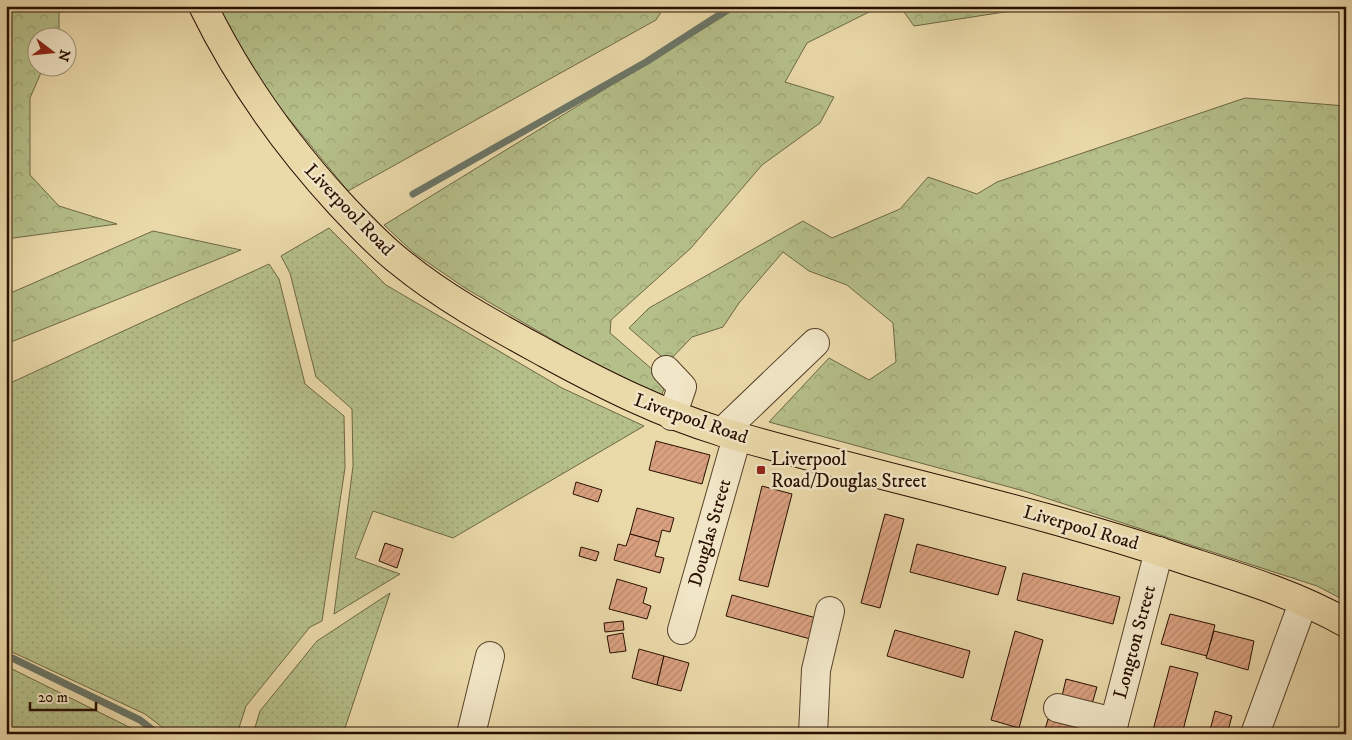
<svg xmlns="http://www.w3.org/2000/svg" width="1352" height="740" viewBox="0 0 1352 740" font-family="'IM FELL DW Pica',serif">
<defs>
<pattern id="grass-dots" width="8" height="8" patternUnits="userSpaceOnUse" patternTransform="scale(1.25)"><rect width="8" height="8" fill="#b5bf89"/><path d="M2 2h.1M6 6h.1" fill="none" stroke="#9ca374" stroke-width="1.8" stroke-linecap="round"/></pattern>
<pattern id="forest-crowns" width="20" height="18" patternUnits="userSpaceOnUse" patternTransform="scale(1.25)"><rect width="20" height="18" fill="#b5bf89"/><path d="M2 6a3 3 0 1 1 6 0M12 15a3 3 0 1 1 6 0" fill="none" stroke="#9ca374"/></pattern>
<pattern id="building-hatch" width="6" height="6" patternUnits="userSpaceOnUse" patternTransform="scale(1.25)"><rect width="6" height="6" fill="#daa180"/><path d="M-1 1l2-2M0 6l6-6M5 7l2-2" fill="none" stroke="#bb896d"/></pattern>
</defs>
<rect width="100%" height="100%" fill="#ead9a9"/>
<filter id="stains"><feTurbulence type="fractalNoise" baseFrequency=".004" numOctaves="4"/><feColorMatrix values="0 0 0 0 .2 0 0 0 0 .09 0 0 0 0 .02 0 0 0 .5 -.17"/></filter>
<radialGradient id="worn" r=".72"><stop offset=".6" stop-color="#630" stop-opacity="0"/><stop offset="1" stop-color="#630" stop-opacity=".3"/></radialGradient>
<g fill="url(#grass-dots)" stroke="#6e6744">
<polygon points="329,228 386,285 562,388 644,426 453,538 373,511 355,558 400,574 334,614 353,466 352,409 316,377 290,273 281,256"/>
<polygon points="269,264 279,279 305,384 344,416 345,468 322,621 310,627 246,706 237,734 171,734 145,714 12,652 6,645 6,385"/>
<polygon points="390,593 343,734 253,734 260,711 317,641"/>
<polygon points="6,666 139,732 142,734 6,734"/>
</g>
<g fill="url(#forest-crowns)" stroke="#6e6744">
<polygon points="6,6 59,6 59,32 56,37 38,38 38,68 43,68 30,98 30,175 59,206 117,224 6,239"/>
<polygon points="211,6 665,6 656,20 348,191 267,92"/>
<polygon points="740,6 881,6 807,43 785,82 834,97 820,123 762,165 691,248 611,320 610,333 667,382 661,396 619,379 465,288 414,253 384,225"/>
<polygon points="908,6 1043,6 914,26 904,12"/>
<polygon points="1245,98 1346,106 1346,601 1317,586 1024,491 769,422 829,358 869,380 896,362 893,323 847,285 809,271 783,252 739,303 723,327 692,337 668,362 629,328 649,308 803,221 832,238 900,209 928,177 977,194 997,182"/>
<polygon points="153,231 241,250 6,344 6,295"/>
</g>
<g fill="none" stroke-linecap="round" stroke-linejoin="round">
<g stroke="#6b7667" stroke-width="7">
<polyline points="413,194 646,62 733,6"/>
<polyline points="6,655 140,720 158,734"/>
</g>
</g>
<g fill="url(#building-hatch)" stroke="#280f00">
<polygon points="656,441 710,455 702,484 649,470"/>
<polygon points="576,482 602,490 598,502 573,494"/>
<polygon points="762,486 792,494 768,587 739,580"/>
<polygon points="637,508 674,518 670,532 662,530 659,542 630,534"/>
<polygon points="885,514 904,519 880,608 861,603"/>
<polygon points="630,534 659,542 655,556 664,558 660,573 614,560 618,544 626,546"/>
<polygon points="385,543 403,549 397,568 379,561"/>
<polygon points="917,544 1006,567 998,595 910,572"/>
<polygon points="581,547 599,552 596,561 579,556"/>
<polygon points="1023,573 1120,597 1113,624 1017,600"/>
<polygon points="617,579 647,588 643,603 651,606 647,619 609,609"/>
<polygon points="732,595 820,619 814,640 726,616"/>
<polygon points="1170,614 1215,625 1207,656 1161,644"/>
<polygon points="623,621 624,630 605,632 604,623"/>
<polygon points="895,630 970,651 963,678 887,656"/>
<polygon points="1015,631 1043,640 1019,728 991,720"/>
<polygon points="1214,631 1254,641 1248,670 1206,658"/>
<polygon points="623,633 626,651 610,653 607,636"/>
<polygon points="639,649 664,656 657,685 632,678"/>
<polygon points="664,656 689,663 681,691 657,685"/>
<polygon points="1170,666 1198,673 1182,734 1152,734"/>
<polygon points="1066,679 1097,687 1092,704 1062,696"/>
<polygon points="1215,711 1232,716 1227,734 1209,734"/>
<polygon points="1048,719 1086,730 1085,734 1044,733"/>
</g>
<g fill="none" stroke-linecap="round" stroke-linejoin="round">
<g stroke="#58422a" stroke-width="30">
<g id="minor">
<polyline points="666,370 682,387 672,416"/>
<polyline points="722,432 815,343"/>
<polyline points="682,630 737,437"/>
<polyline points="1058,708 1114,722"/>
<polyline points="471,734 490,656"/>
<polyline points="813,734 816,670 830,611"/>
<polyline points="1111,734 1159,551"/>
<polyline points="1255,734 1303,603"/>
</g>
</g>
<g stroke="#280f00" stroke-width="30">
<path id="major" d="M203,6C239,80 285,144 340,204C359,224 378,245 400,262C445,299 496,326 547,354C604,385 660,413 722,432C877,477 1035,509 1188,561C1241,578 1297,595 1346,623"/>
</g>
<use href="#minor" stroke="#f1e6c7" stroke-width="28"/>
<use href="#major" stroke="#ead9a9" stroke-width="28"/>
</g>
<rect fill="#8f2418" stroke="#f1e6c7" stroke-width="2" x="756" y="465" width="10" height="10" rx="2.5"/>
<g text-anchor="middle" dominant-baseline="central" stroke-width="5" stroke-linejoin="round" paint-order="stroke">
<g font-size="19" fill="#280f00" stroke="#f1e6c7">
<text transform="translate(349 210) rotate(46)">Liverpool Road</text>
<text transform="translate(691 419) rotate(19)">Liverpool Road</text>
<text transform="translate(1081 528) rotate(16)">Liverpool Road</text>
<text transform="translate(710 533) rotate(-74)">Douglas Street</text>
<text transform="translate(1135 642) rotate(-75)">Longton Street</text>
</g>
<g font-size="19" fill="#280f00" stroke="#f1e6c7" text-anchor="start">
<text x="771" y="459">Liverpool<tspan x="771" dy="22">Road/Douglas Street</tspan></text>
</g>
</g>
<rect width="1352" height="740" fill="none" stroke="#ead9a9" stroke-width="25"/>
<rect x="8" y="8" width="1337" height="725" fill="none" stroke="#280f00" stroke-width="2.5"/>
<rect x="12" y="12" width="1327" height="715" fill="none" stroke="#280f00"/>
<g transform="translate(52 52) rotate(106)"><circle r="24" fill="#f1e6c7" stroke="#a19077"/>
<path d="M0-4L9 19L0 12L-9 19Z" fill="#8f2418"/>
<text y="-8" font-size="14" font-weight="bold" text-anchor="middle" fill="#280f00">N</text>
</g>
<path d="M30 702v8h66v-8" fill="none" stroke="#280f00" stroke-width="2.5"/>
<text x="38" y="702" font-size="15" fill="#280f00" stroke="#f1e6c7" stroke-width="4" paint-order="stroke">20 m</text>
<rect width="100%" height="100%" filter="url(#stains)"/>
<rect width="100%" height="100%" fill="url(#worn)"/>
</svg>
